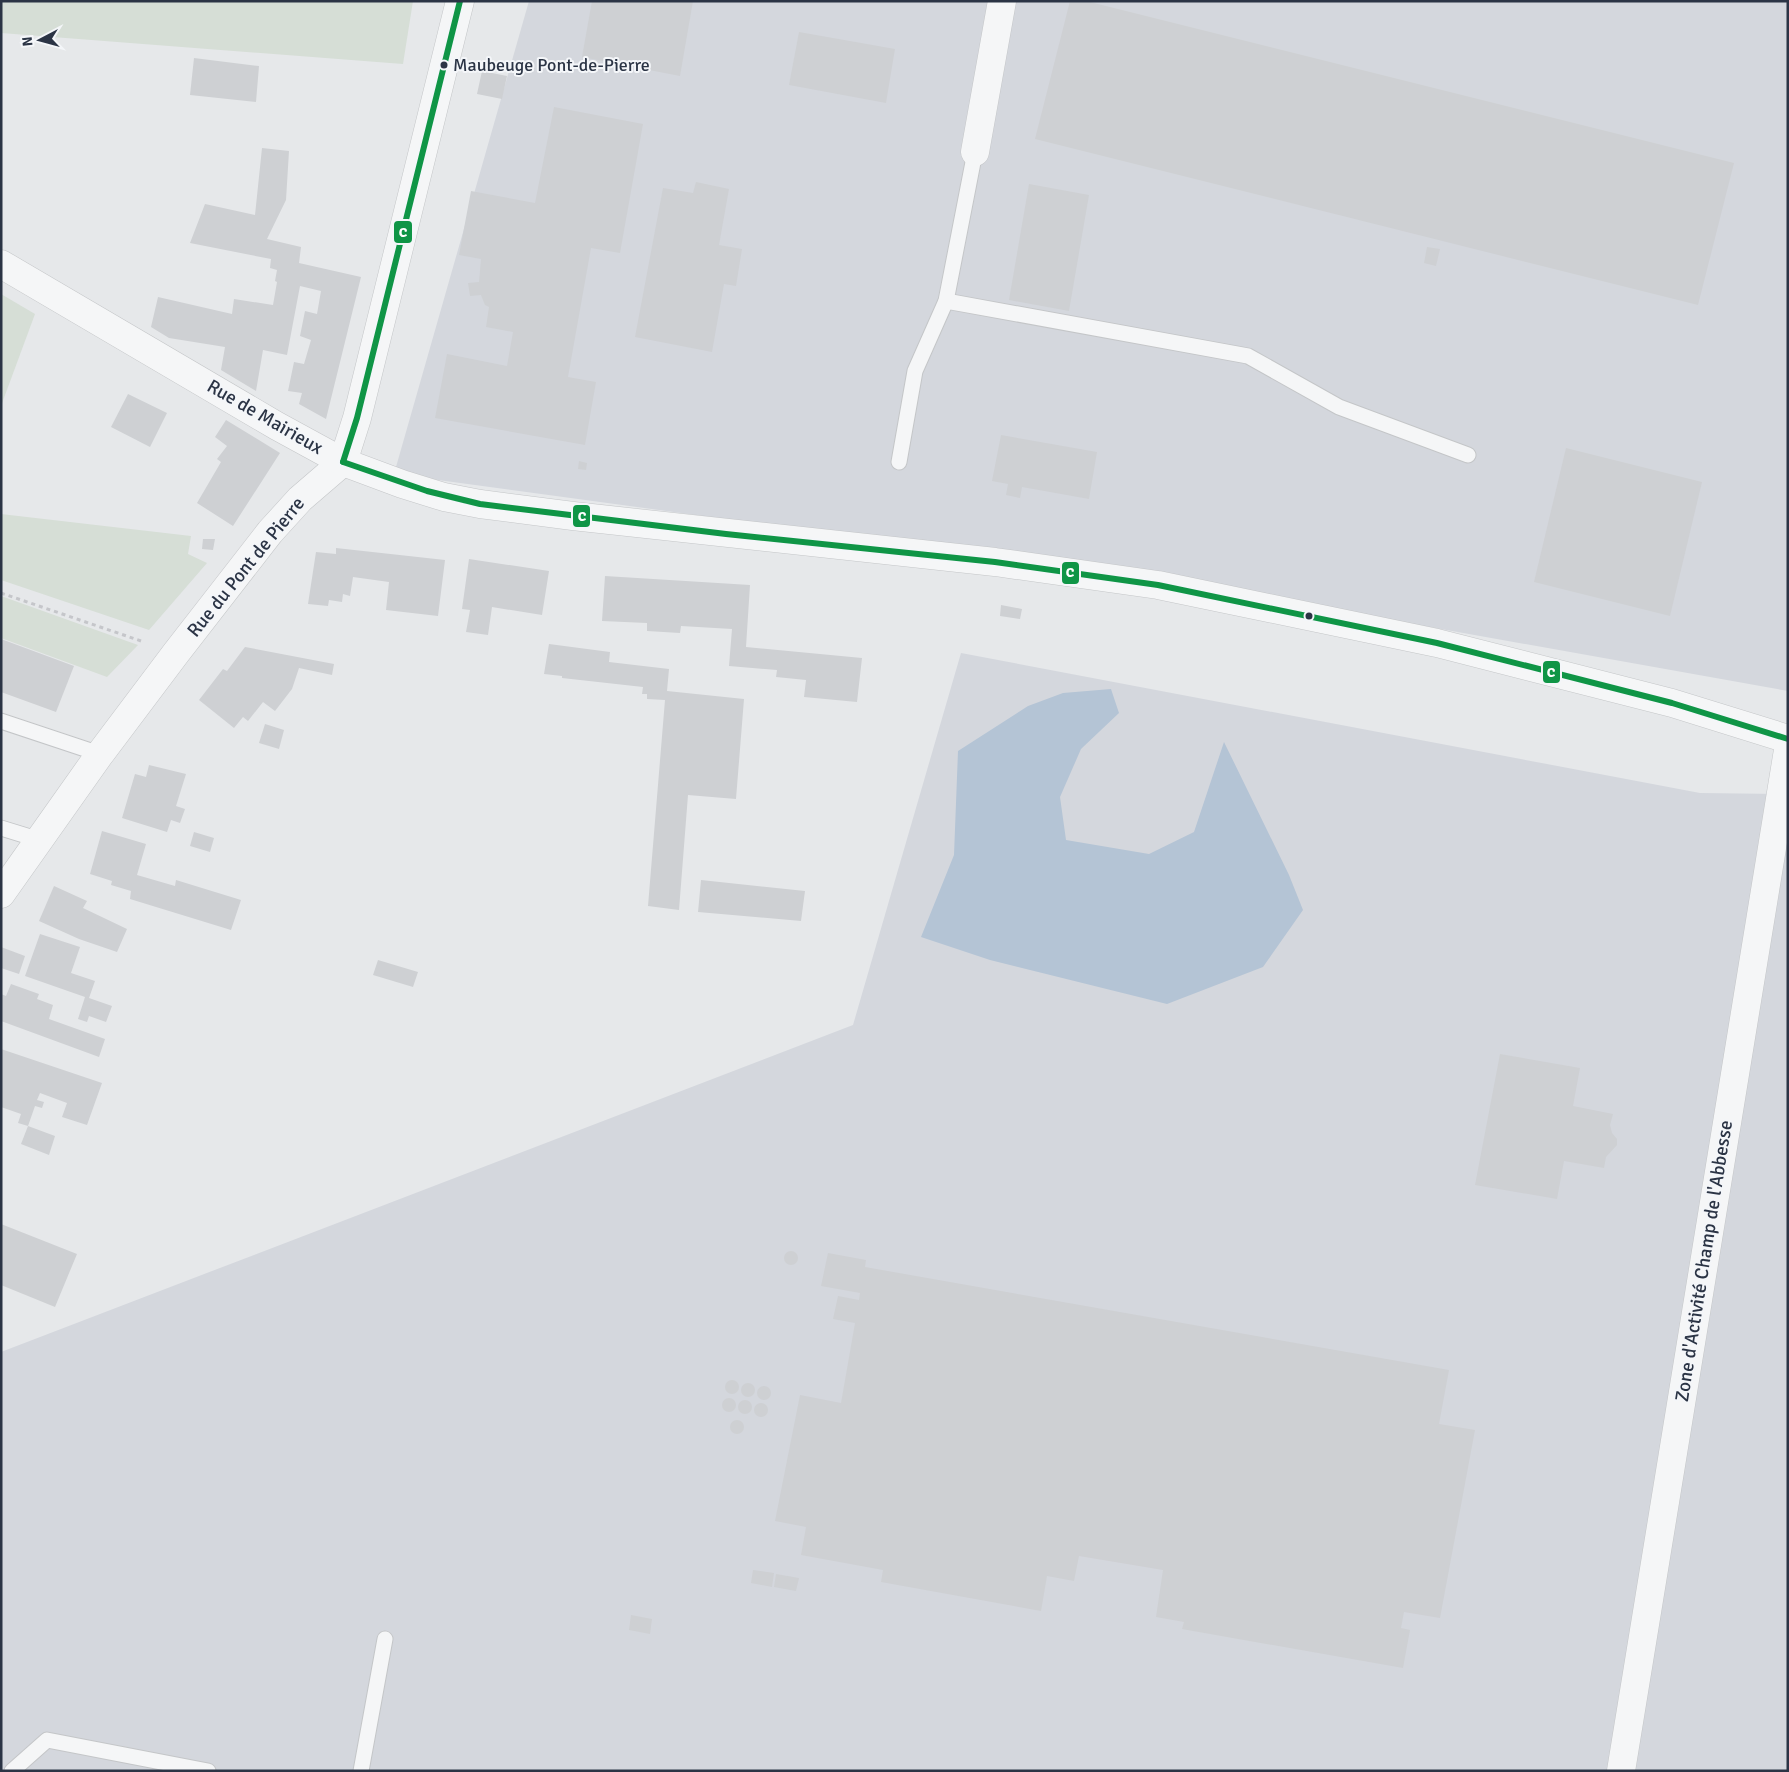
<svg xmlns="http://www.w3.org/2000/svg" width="1789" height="1772" viewBox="0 0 1789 1772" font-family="Signika,sans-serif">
<rect width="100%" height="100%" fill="#e6e8ea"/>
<g fill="#d4d7dd">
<polygon points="529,1 1788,1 1788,691 1145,576 394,474"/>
<polygon points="961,653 1700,793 1788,794 1788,1771 1,1771 1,1352 853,1025"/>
</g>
<g fill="#d6ded6">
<polygon points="1,1 413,1 403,64 1,33"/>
<polygon points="1,294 35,314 1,406"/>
<polygon points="1,514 191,536 188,554 207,563 149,630 1,580"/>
<polygon points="1,596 138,645 107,677 1,638"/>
</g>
<polygon fill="#b4c4d5" points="1111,689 1119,713 1081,749 1060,797 1066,840 1149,854 1194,832 1224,742 1289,875 1303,910 1263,967 1167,1004 990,960 921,937 954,855 958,751 1028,706 1063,693"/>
<g fill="#ced0d3">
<polygon points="592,1 693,1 680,76 582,57"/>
<polygon points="1070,1 1086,1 1734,163 1698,305 1035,139"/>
<polygon points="799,32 895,49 886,103 789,85"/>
<polygon points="194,58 259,66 256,102 190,95"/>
<polygon points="482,71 507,76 502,99 477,94"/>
<polygon points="554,107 643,124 620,253 591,248 568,377 596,382 585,445 435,418 447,354 507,366 513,332 486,327 489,307 485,305 481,295 470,296 468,283 479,282 481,259 459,255 471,191 535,203"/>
<polygon points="262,148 289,151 286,200 267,239 301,247 299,263 361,277 326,419 299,404 302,393 288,391 294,362 304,364 311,340 300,336 305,311 317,314 321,291 300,286 287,355 263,350 256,391 221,370 225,347 169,338 151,327 158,297 232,314 234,299 273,305 277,282 275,281 277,270 270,268 271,259 190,243 205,204 255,215"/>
<polygon points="696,182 729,189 719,245 742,249 736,286 724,284 712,352 635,337 663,188 693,193"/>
<polygon points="1029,184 1089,195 1069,311 1009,300"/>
<polygon points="1427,247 1440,249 1436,266 1424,263"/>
<polygon points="128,394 167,413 150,447 111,427"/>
<polygon points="226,420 280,453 233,526 197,503 221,462 217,459 227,446 215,437"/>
<polygon points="1001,435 1097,452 1089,499 1022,487 1020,498 1006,495 1008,484 992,481"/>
<polygon points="1566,448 1702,482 1670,616 1534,582"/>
<polygon points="579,461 587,463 586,470 578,469"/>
<polygon points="203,539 215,539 213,550 202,549"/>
<polygon points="336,548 445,560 438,616 386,610 389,582 353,577 350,596 343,594 342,602 329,600 328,606 308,604 316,552 336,554"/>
<polygon points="469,559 549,571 542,615 492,607 488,635 466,632 470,610 462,609"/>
<polygon points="605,576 750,585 746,647 862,658 857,702 804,697 806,680 776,677 777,670 729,666 732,629 681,626 680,633 647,631 647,623 602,621"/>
<polygon points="1001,605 1022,609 1020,619 1000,616"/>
<polygon points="1,639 74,666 56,712 1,692"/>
<polygon points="549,644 610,652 609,662 669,669 667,691 744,699 736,799 688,795 679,910 648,906 665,700 647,699 647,694 642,694 643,687 562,678 562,676 544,674"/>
<polygon points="245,647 334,664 332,675 299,668 292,689 275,711 263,702 248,721 243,717 234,728 199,700 223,669 227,671"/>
<polygon points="265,724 284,730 279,749 259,743"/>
<polygon points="149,765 186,774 176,806 185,809 180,823 171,820 167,832 122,818 135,774 146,777"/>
<polygon points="102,831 146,844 137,875 175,886 176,880 241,900 231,930 130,899 131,891 111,885 112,881 90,874"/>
<polygon points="194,832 214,838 210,852 190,846"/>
<polygon points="701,880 805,891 801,921 698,912"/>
<polygon points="54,886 87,901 83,908 127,929 117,952 79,939 39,921"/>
<polygon points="40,934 80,947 71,973 95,981 89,998 112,1006 106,1022 89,1016 87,1022 78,1019 85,997 25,976"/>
<polygon points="1,947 25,956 19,974 1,968"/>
<polygon points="378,960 418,972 413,987 373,975"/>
<polygon points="11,984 39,994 37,999 53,1005 49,1019 105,1039 99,1057 1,1021 1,994 6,996"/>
<polygon points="1,1049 102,1083 87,1125 62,1117 67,1103 40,1093 37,1100 44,1102 42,1108 35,1106 28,1126 18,1123 21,1114 1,1107"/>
<polygon points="1500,1054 1580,1068 1573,1106 1613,1114 1610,1125 1612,1133 1617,1139 1617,1145 1606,1157 1604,1168 1564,1161 1557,1199 1475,1185"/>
<polygon points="28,1126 55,1136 49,1155 21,1144"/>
<polygon points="1,1224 77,1254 55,1307 1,1285"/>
<circle cx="791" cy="1258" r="7"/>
<polygon points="828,1253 866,1260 865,1267 1449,1370 1439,1424 1475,1430 1440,1618 1404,1612 1401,1628 1410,1630 1403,1668 1182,1629 1184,1622 1156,1617 1163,1570 1079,1556 1074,1581 1047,1576 1041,1611 881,1582 883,1570 801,1555 806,1527 775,1521 800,1395 841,1403 855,1323 833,1319 838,1296 859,1300 860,1293 821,1286"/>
<circle cx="732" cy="1387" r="7"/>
<circle cx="748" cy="1390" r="7"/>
<circle cx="764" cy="1393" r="7"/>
<circle cx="729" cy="1405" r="7"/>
<circle cx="745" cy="1407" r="7"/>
<circle cx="761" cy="1410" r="7"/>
<circle cx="737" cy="1427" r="7"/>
<polygon points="753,1570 774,1573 772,1587 751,1583"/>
<polygon points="776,1574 799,1578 796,1591 774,1587"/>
<polygon points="631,1615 652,1619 650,1634 629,1630"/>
</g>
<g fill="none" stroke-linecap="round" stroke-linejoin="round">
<g stroke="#c4c6c8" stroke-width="17">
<g id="service">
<polyline points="946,301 1248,356 1339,407 1468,455"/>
<polyline points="899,462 915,371 946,301 975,152"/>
<polyline points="1,721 100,754"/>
<polyline points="1,828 40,840"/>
<polyline points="12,1771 47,1740 208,1771"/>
<polyline points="361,1771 385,1639"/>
</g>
</g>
<g stroke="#c4c6c8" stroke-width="29">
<g id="minor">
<polyline points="975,152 1002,1"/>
<polyline points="1,894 100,754 176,653 270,532 300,499 343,462 357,418 460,1"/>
<polyline points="1621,1771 1788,750"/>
</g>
</g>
<g stroke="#c4c6c8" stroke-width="29">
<polyline id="tertiary" points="1,264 277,426 343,462 402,484 444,497 480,504 573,516 995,562 1158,585 1437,643 1672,703 1788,739"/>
</g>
<polyline stroke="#c5c6ca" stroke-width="3" stroke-dasharray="4 4" stroke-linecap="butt" points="1,593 144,642"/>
<use href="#service" stroke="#f5f6f7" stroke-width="15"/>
<use href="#minor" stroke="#f5f6f7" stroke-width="28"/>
<use href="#tertiary" stroke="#f5f6f7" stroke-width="28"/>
<g stroke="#f4f6f9" stroke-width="10">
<g id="bus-1">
<polyline points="343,462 427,491 480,504 726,534 995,562 1158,585 1437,643 1672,703 1788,739"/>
<polyline points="343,462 357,418 460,1"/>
</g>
</g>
<use href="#bus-1" stroke="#0f9546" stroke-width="6"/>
</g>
<g fill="#2b3445" stroke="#f4f6f9" stroke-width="2">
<circle cx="444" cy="65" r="4.5"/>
<circle cx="1309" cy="616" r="4.5"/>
</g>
<g text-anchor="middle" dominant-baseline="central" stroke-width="4" stroke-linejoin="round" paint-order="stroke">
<g font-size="18" fill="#2b3445" stroke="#f4f6f9" text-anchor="start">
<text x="453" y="65">Maubeuge Pont-de-Pierre</text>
</g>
<g font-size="19" fill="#2b3445" stroke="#f4f6f9">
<text transform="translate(265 417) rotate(30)">Rue de Mairieux</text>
<text transform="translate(246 567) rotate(-51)">Rue du Pont de Pierre</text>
<text transform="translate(1704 1261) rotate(-81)">Zone d'Activité Champ de l'Abbesse</text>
</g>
</g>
<g stroke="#f4f6f9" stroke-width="2">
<rect x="393" y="220" width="20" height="24" rx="5" fill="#0f9546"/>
<rect x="572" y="504" width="19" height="24" rx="5" fill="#0f9546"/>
<rect x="1061" y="561" width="19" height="24" rx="5" fill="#0f9546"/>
<rect x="1542" y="660" width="19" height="24" rx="5" fill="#0f9546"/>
</g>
<g font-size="14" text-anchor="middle" font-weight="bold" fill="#fff">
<text x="403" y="237">C</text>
<text x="582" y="521">C</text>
<text x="1070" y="577">C</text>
<text x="1551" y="677">C</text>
</g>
<rect width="1789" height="1772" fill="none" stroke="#2b3445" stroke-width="5"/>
<g transform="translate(40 40) rotate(264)" stroke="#f4f6f9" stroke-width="4" paint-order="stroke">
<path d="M0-4L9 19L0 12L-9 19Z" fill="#2b3445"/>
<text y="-8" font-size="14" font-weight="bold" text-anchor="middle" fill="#2b3445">N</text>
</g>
</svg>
